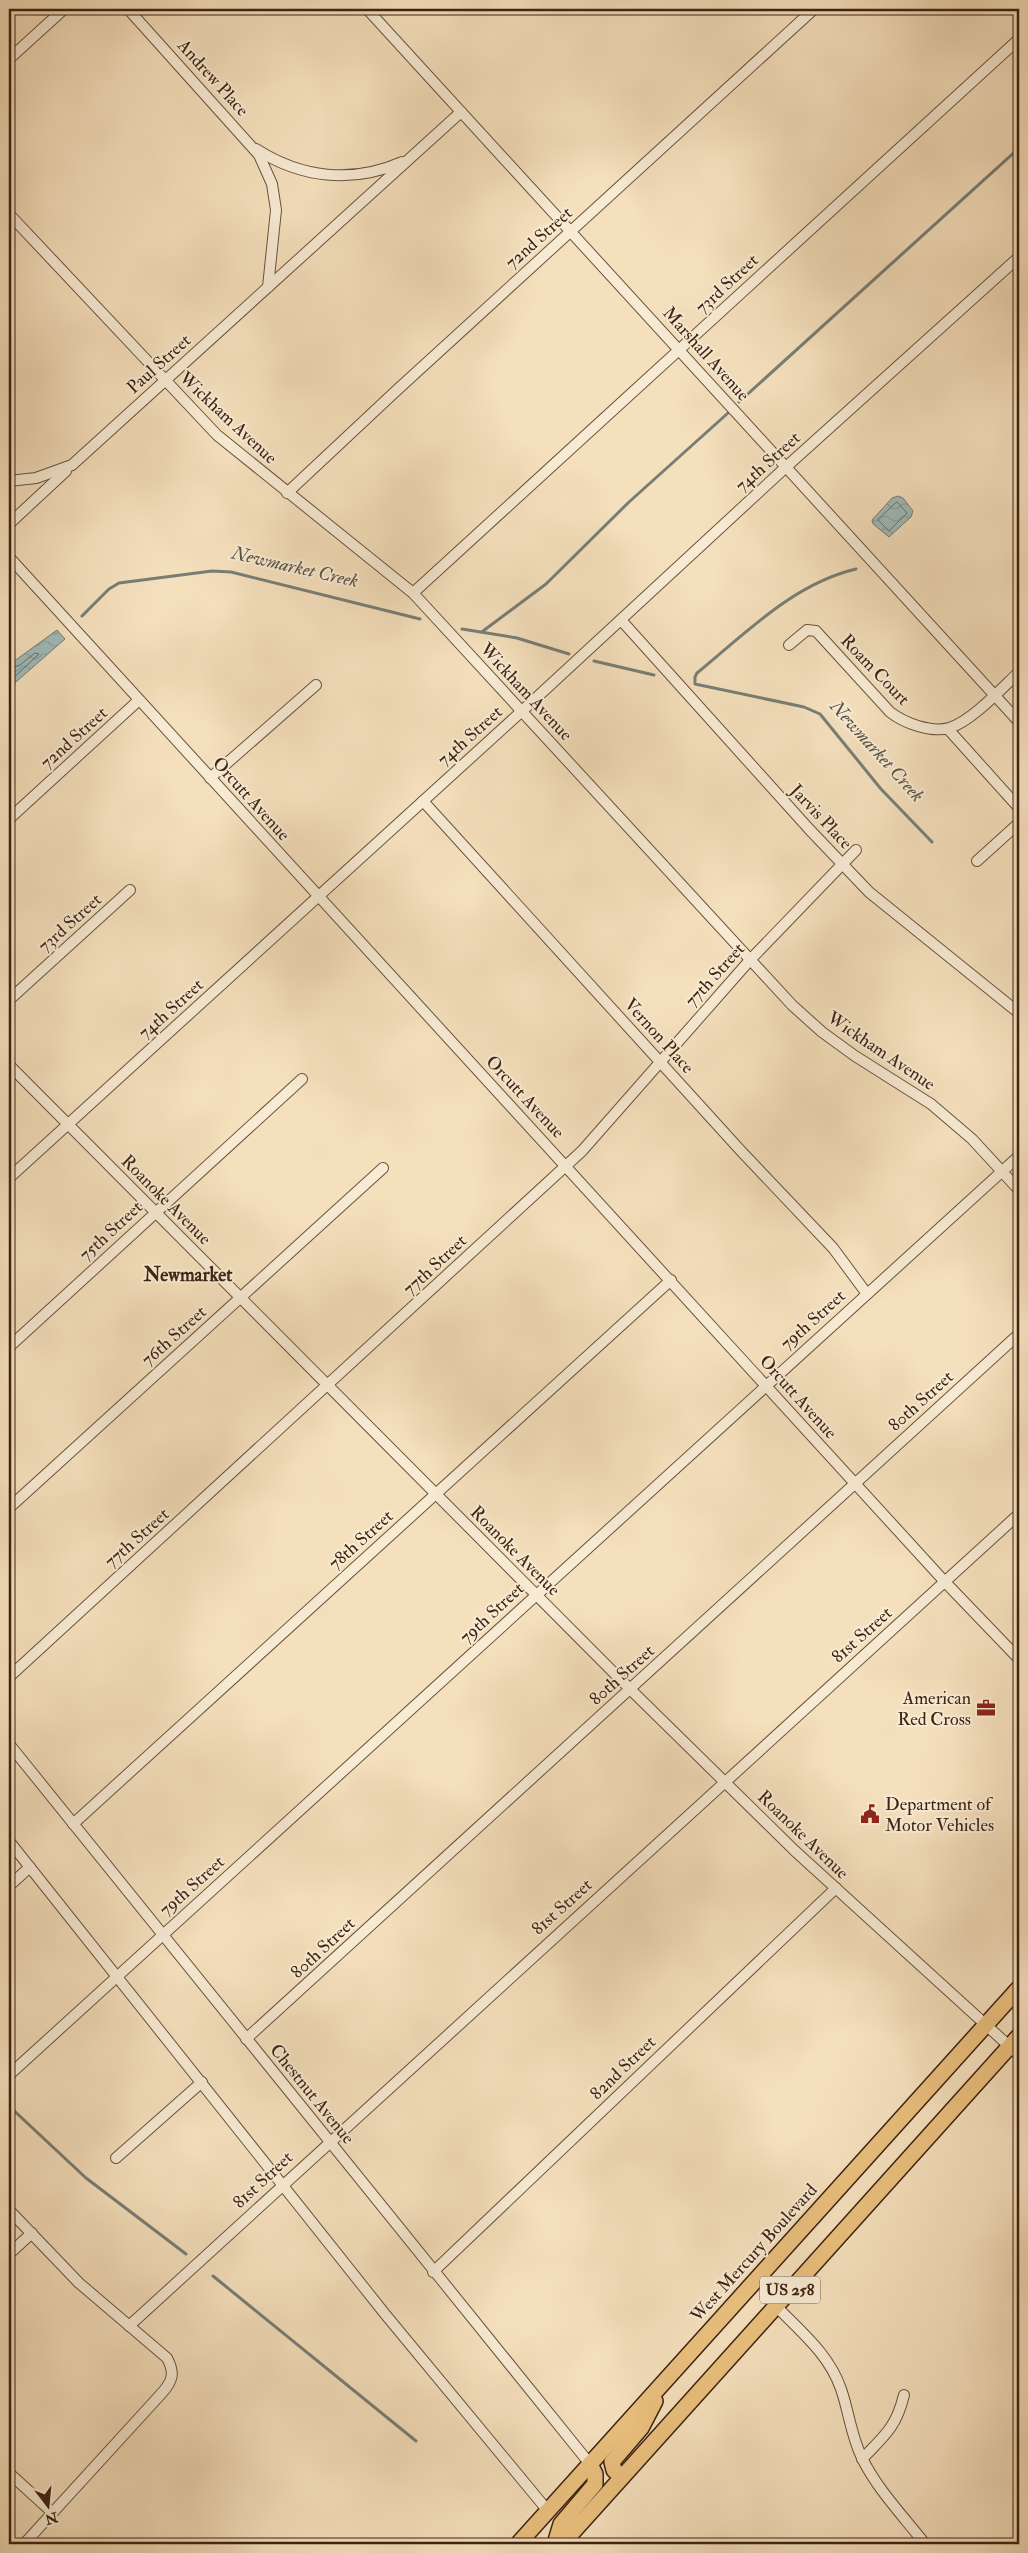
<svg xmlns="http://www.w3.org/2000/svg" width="1028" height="2553" viewBox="0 0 1028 2553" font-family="'IM FELL Double Pica',serif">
<defs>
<pattern id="water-waves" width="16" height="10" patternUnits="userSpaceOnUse" patternTransform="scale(1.25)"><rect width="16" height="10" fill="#9fbbb9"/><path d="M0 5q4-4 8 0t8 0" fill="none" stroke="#8aa09e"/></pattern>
</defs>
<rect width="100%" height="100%" fill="#f5e0bd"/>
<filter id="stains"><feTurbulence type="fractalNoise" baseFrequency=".004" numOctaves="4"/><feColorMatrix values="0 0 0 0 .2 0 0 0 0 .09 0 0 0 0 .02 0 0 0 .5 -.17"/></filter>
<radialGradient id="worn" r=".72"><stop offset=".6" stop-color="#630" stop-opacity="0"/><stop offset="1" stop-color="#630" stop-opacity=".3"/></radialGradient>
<g fill="url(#water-waves)" stroke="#787e76">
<polygon points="898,496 903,498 913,511 911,517 889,537 873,524 872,520 892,498"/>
<polygon points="57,630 65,639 9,688 9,665"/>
</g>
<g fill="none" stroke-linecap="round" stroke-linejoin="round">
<g stroke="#6e6f66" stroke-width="1">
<polygon points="897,502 907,513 889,531 878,520"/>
<polyline points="9,669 20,665 35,653 39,654 9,682"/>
</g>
<g stroke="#787e76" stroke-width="3">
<polyline points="739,402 1019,148"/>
<path d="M856,569C793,584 746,633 697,673L695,677V684L804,707L820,714L881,789L932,842"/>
<polyline points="82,616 109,589 119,583 212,571 231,572 420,619"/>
<polyline points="462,629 517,638 569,654"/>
<polyline points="483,631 546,584 629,502 728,413"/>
<polyline points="594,661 654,675"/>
<polyline points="9,2106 86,2178 186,2254"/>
<polyline points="213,2276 416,2441"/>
</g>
<g stroke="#6b523d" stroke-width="12">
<g id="minor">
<polyline points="128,9 259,155 272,184 276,210 268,287"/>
<polyline points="367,9 1019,722"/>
<polyline points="9,59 64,9"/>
<path d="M256,149C301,178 352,184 402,162"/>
<polyline points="9,214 217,435 413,593 792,1005 822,1032 855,1056 931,1104 972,1139 1019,1190"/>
<polyline points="9,481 36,478 72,465 461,112"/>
<polyline points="287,493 397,390 814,9"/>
<polyline points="9,524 66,471"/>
<polyline points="9,557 945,1582 1019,1659"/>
<polyline points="413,593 1019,39"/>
<polyline points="621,620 809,829 869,892 1019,1013"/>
<path d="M789,645L807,630L816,631L890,712C904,723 931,733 949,728C971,722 1002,688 1019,672"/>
<polyline points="948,729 1019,808"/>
<polyline points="210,778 316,685"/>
<polyline points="423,801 741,1151 833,1248 867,1294"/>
<polyline points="9,819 139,700"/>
<polyline points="977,861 1019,823"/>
<polyline points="9,1000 130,890"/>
<polyline points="9,1065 631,1690 795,1851 1019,2055"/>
<polyline points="9,1178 522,711 786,467 1019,257"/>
<polyline points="9,1347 302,1079"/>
<polyline points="9,1508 383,1168"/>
<polyline points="9,1677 582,1151 750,960 856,850"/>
<polyline points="9,1744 590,2464"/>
<polyline points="73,1824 671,1280"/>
<polyline points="9,1841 385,2314 548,2511"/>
<polyline points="9,1886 30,1867"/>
<polyline points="246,2039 1019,1334"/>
<polyline points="9,2075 1019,1156"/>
<polyline points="116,2158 202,2082"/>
<path d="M9,2210L79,2283L167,2358C175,2373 173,2381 161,2394L24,2544"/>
<polyline points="9,2254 32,2233"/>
<polyline points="433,2272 836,1888"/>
<path d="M776,2306C801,2332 829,2354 841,2389C849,2412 851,2436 862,2458C877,2489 904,2517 925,2544"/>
<polyline points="129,2326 1019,1514"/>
<path d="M862,2459C884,2436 896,2428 904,2395"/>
<polyline points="9,2473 52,2512"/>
</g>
</g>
<g stroke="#3d2312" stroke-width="18">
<g id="highway">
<polyline points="622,2477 614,2470 612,2462 641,2428 655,2401"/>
<polyline points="518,2544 1019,1988"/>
<polyline points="555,2544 561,2524 595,2484 595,2474 590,2464"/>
<polyline points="562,2544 1019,2036"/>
</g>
</g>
<use href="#minor" stroke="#f8ebd4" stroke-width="10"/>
<use href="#highway" stroke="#eac07e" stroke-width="15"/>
</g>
<defs>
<g id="office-bare" transform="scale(1.5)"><path d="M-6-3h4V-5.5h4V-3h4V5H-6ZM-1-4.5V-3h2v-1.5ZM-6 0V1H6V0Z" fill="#8f2418" stroke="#f8ebd4" stroke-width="2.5" paint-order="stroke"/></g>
<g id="civic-bare" transform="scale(1.5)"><path d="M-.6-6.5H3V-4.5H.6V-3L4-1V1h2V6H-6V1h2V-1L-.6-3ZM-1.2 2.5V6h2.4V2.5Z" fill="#8f2418" stroke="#f8ebd4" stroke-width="2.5" paint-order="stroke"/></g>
</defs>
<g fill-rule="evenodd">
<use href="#office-bare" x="986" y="1708"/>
<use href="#civic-bare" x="870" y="1814"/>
</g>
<g text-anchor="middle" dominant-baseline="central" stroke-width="4" stroke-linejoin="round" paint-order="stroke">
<rect fill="#f8ebd4" stroke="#755f4c" stroke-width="1" x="760" y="2276.5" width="60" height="27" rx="4"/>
<g font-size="16" font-weight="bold" fill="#3d2312">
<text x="790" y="2290">US 258</text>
</g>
<g font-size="18" fill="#3d2312" stroke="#f8ebd4">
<text transform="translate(213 78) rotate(48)">Andrew Place</text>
<text transform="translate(539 238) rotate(-42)">72nd Street</text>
<text transform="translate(727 284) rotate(-43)">73rd Street</text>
<text transform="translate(706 354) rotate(48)">Marshall Avenue</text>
<text transform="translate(159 364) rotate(-42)">Paul Street</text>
<text transform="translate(228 418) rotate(43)">Wickham Avenue</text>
<text transform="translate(768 462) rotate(-42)">74th Street</text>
<text transform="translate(875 670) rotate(46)">Roam Court</text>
<text transform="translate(526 692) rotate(47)">Wickham Avenue</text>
<text transform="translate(470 736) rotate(-42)">74th Street</text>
<text transform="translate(74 738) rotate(-42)">72nd Street</text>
<text transform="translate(251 799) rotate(48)">Orcutt Avenue</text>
<text transform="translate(821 817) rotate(47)">Jarvis Place</text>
<text transform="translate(70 923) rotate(-42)">73rd Street</text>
<text transform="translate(715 975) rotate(-48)">77th Street</text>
<text transform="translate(171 1009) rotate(-42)">74th Street</text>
<text transform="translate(659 1036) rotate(48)">Vernon Place</text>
<text transform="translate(881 1051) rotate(34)">Wickham Avenue</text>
<text transform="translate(525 1097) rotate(47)">Orcutt Avenue</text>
<text transform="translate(166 1200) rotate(45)">Roanoke Avenue</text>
<text transform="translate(111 1231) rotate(-43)">75th Street</text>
<text transform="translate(435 1265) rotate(-43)">77th Street</text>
<text transform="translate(813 1320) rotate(-42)">79th Street</text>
<text transform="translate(174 1336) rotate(-42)">76th Street</text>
<text transform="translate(798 1397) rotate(48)">Orcutt Avenue</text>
<text transform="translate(921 1401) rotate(-42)">80th Street</text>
<text transform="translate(137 1538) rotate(-42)">77th Street</text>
<text transform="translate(361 1540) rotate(-42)">78th Street</text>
<text transform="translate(515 1551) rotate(45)">Roanoke Avenue</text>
<text transform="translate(492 1613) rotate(-43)">79th Street</text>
<text transform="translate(862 1635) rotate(-42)">81st Street</text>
<text transform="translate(622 1675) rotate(-42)">80th Street</text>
<text transform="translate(803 1835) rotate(44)">Roanoke Avenue</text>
<text transform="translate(192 1886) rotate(-42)">79th Street</text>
<text transform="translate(562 1907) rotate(-42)">81st Street</text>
<text transform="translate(323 1948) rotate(-43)">80th Street</text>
<text transform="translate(623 2068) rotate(-44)">82nd Street</text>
<text transform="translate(312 2094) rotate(51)">Chestnut Avenue</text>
<text transform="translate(263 2180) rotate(-43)">81st Street</text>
<text transform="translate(754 2253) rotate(-48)">West Mercury Boulevard</text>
</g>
<g font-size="18" fill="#3d2312" stroke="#f8ebd4" text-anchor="end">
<text x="971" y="1698">American<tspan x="971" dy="21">Red Cross</tspan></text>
<text x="885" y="1804" text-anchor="start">Department of<tspan x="885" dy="21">Motor Vehicles</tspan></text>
</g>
<g font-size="19" font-style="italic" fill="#5a5144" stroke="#f8ebd4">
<text transform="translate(295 567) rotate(13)">Newmarket Creek</text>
<text transform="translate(877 751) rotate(48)">Newmarket Creek</text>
</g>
<g font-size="19" font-weight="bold" fill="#3d2312" stroke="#f8ebd4">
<text x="188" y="1275">Newmarket</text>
</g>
</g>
<rect width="1028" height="2553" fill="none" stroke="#f5e0bd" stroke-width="30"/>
<rect x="10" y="10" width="1008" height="2533" fill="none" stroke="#3d2312" stroke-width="2.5"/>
<rect x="15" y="15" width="998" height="2523" fill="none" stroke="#3d2312"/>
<g transform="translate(48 2506) rotate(164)" stroke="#f8ebd4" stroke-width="4" paint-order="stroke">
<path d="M0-4L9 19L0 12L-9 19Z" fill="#3d2312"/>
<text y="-8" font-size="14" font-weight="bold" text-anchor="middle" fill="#3d2312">N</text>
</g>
<rect width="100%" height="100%" filter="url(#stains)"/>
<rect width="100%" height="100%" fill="url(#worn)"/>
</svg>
